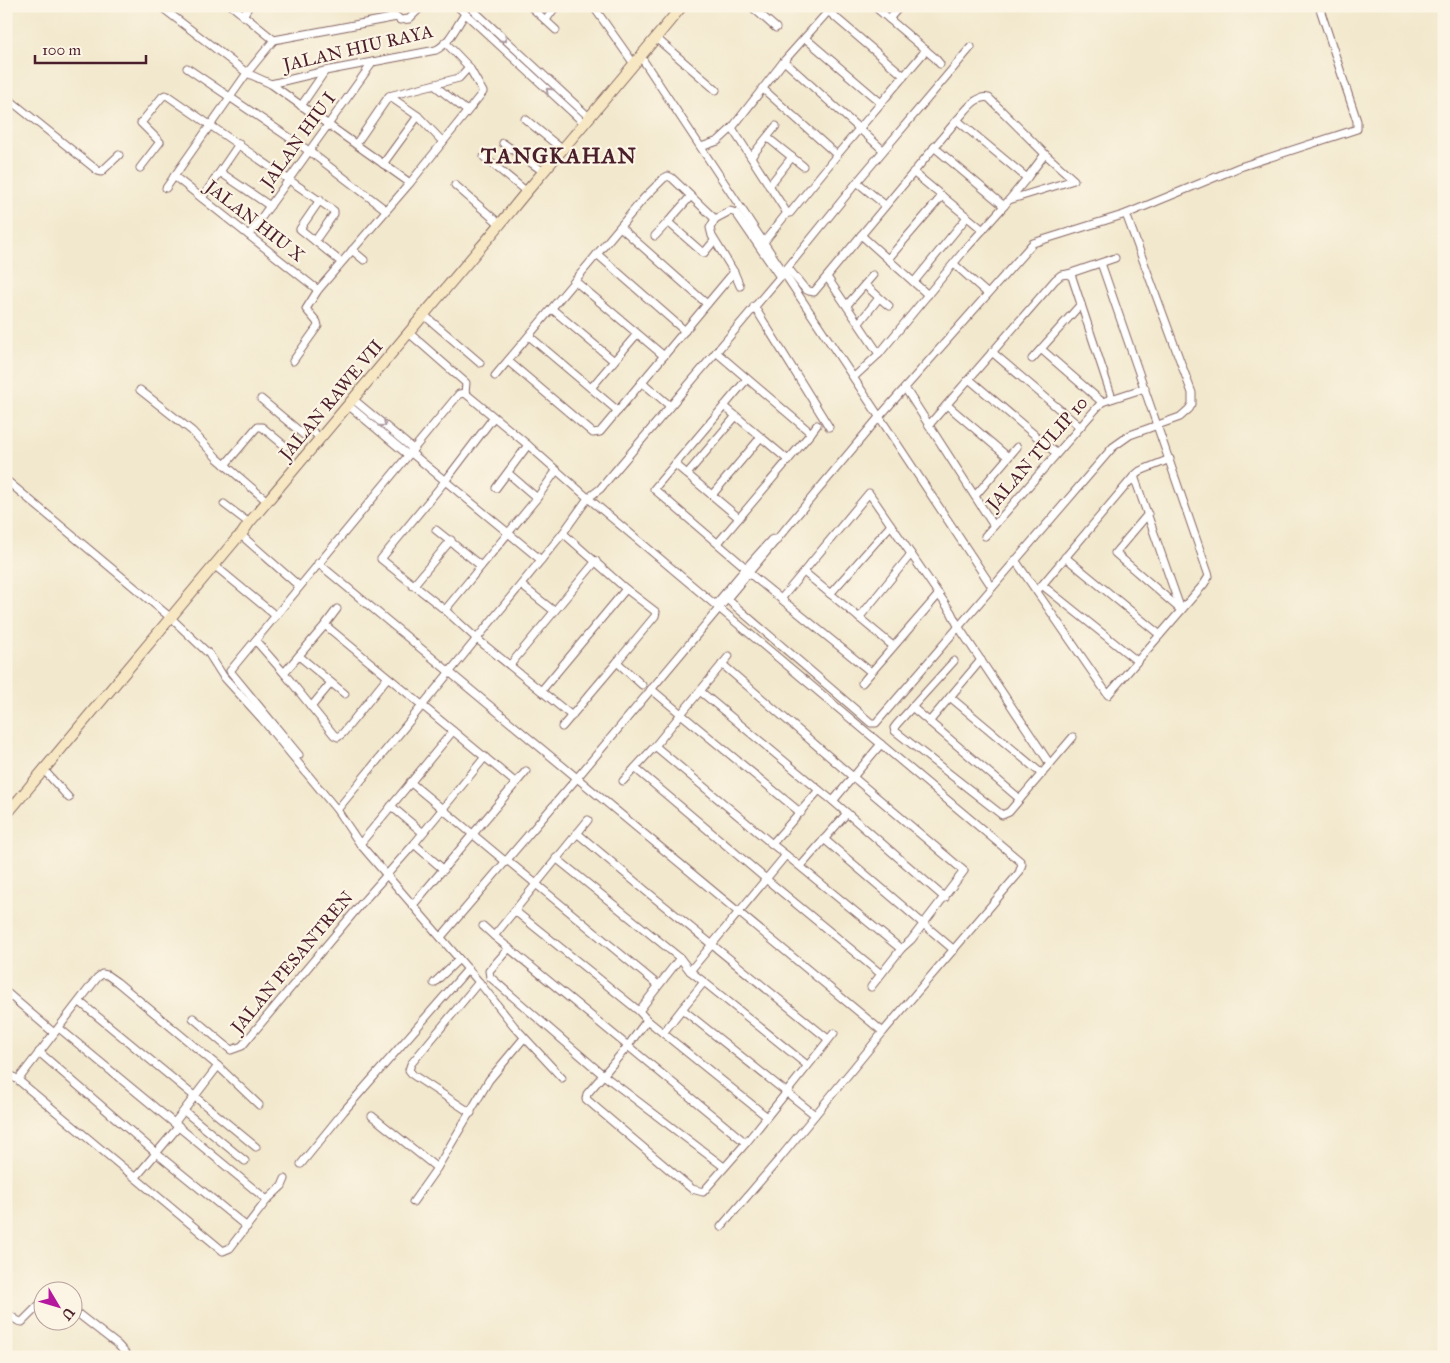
<svg xmlns="http://www.w3.org/2000/svg" width="1450" height="1363" viewBox="0 0 1450 1363" font-family="'IM FELL Great Primer',serif">
<rect width="100%" height="100%" fill="#fcf5e5"/>
<filter id="ink" filterUnits="userSpaceOnUse"><feTurbulence type="fractalNoise" baseFrequency=".02" numOctaves="2"/><feDisplacementMap in="SourceGraphic" scale="10" xChannelSelector="R" yChannelSelector="G"/><feConvolveMatrix kernelMatrix="1 2 1 2 8 2 1 2 1" color-interpolation-filters="sRGB"/></filter>
<filter id="wash" filterUnits="userSpaceOnUse"><feTurbulence type="fractalNoise" baseFrequency=".0096" numOctaves="4" result="noise"/><feDisplacementMap in="SourceGraphic" scale="20" xChannelSelector="R" yChannelSelector="G"/><feGaussianBlur stdDeviation="1.12" result="paint"/><feColorMatrix in="noise" values="0 0 0 0 0 0 0 0 0 0 0 0 0 0 0 0 0 1.4 0 .05"/><feComposite in="paint" operator="in"/></filter>
<g filter="url(#wash)">
<rect width="100%" height="100%" fill="#f2e8cd"/>
</g>
<g filter="url(#ink)">
<g fill="none" stroke-linecap="round" stroke-linejoin="round">
<g stroke="#856564" stroke-width="9">
<g id="street">
<polyline points="160,6 247,73 271,84 410,183"/>
<polyline points="383,6 397,17"/>
<polyline points="457,6 585,124"/>
<polyline points="469,6 590,118"/>
<polyline points="530,6 556,30"/>
<polyline points="593,6 634,64"/>
<polyline points="751,6 776,28"/>
<polyline points="833,6 784,61 732,128 787,213 790,213 837,155 926,50"/>
<polyline points="874,6 935,58 940,64"/>
<polyline points="828,11 904,76"/>
<polyline points="243,16 249,6"/>
<polyline points="889,19 900,6"/>
<polyline points="546,20 556,6"/>
<polyline points="656,38 716,90"/>
<polyline points="805,38 881,103"/>
<polyline points="274,40 397,17 400,20 409,19 422,6"/>
<polyline points="641,57 992,587"/>
<polyline points="784,61 883,150"/>
<polyline points="187,68 309,151 386,210"/>
<path d="M271,84L325,71L436,50C449,44 457,25 465,14"/>
<polyline points="434,85 467,111"/>
<polyline points="762,88 837,155"/>
<polyline points="389,96 418,116"/>
<polyline points="6,97 98,171 101,172 119,155"/>
<polyline points="301,106 325,71"/>
<polyline points="525,119 563,150"/>
<polyline points="768,138 803,166"/>
<polyline points="503,143 544,172"/>
<polyline points="356,144 389,96 459,78 469,67"/>
<polyline points="701,147 718,141 732,128"/>
<polyline points="934,147 1004,206 1027,178 957,120"/>
<polyline points="484,157 527,192"/>
<polyline points="751,157 776,126"/>
<polyline points="383,164 418,116 443,142"/>
<polyline points="140,168 160,142 141,123 162,97 165,95 168,96 334,211 334,214 315,241 341,262"/>
<polyline points="220,172 270,206"/>
<polyline points="913,172 983,230"/>
<polyline points="174,176 318,290"/>
<polyline points="857,182 885,205"/>
<polyline points="455,185 501,225"/>
<polyline points="769,186 792,157"/>
<polyline points="166,188 247,73 274,40 232,6"/>
<polyline points="690,197 668,222 702,252 704,253 714,241"/>
<polyline points="202,198 239,144"/>
<polyline points="1009,200 1074,180 1045,154"/>
<polyline points="620,227 707,304"/>
<polyline points="249,235 373,62"/>
<polyline points="861,235 928,295"/>
<polyline points="655,236 668,222"/>
<polyline points="315,241 300,229 320,200"/>
<polyline points="764,242 787,213"/>
<polyline points="352,250 364,260"/>
<polyline points="597,254 685,331"/>
<polyline points="888,259 942,196"/>
<polyline points="954,264 988,294"/>
<path d="M788,268L805,289L809,291L814,292L957,120C966,111 976,94 989,98L1045,154L1027,178"/>
<polyline points="734,272 740,286"/>
<polyline points="1068,274 1115,258"/>
<polyline points="827,277 879,354"/>
<polyline points="575,281 664,356"/>
<polyline points="914,282 967,217"/>
<polyline points="865,285 889,306"/>
<polyline points="847,305 873,275"/>
<polyline points="754,306 829,427"/>
<polyline points="552,309 614,361"/>
<polyline points="424,315 480,363"/>
<polyline points="859,323 879,298"/>
<polyline points="409,333 466,383 465,393"/>
<polyline points="529,336 618,411"/>
<polyline points="1041,349 1102,402"/>
<polyline points="716,352 811,433 718,543"/>
<polyline points="992,352 1079,426"/>
<polyline points="1032,359 1081,304"/>
<polyline points="293,361 318,326 317,322 306,309 318,290 410,183 483,92 469,67 445,42"/>
<polyline points="508,361 593,433 600,432 734,272 712,236 710,228 715,219"/>
<polyline points="495,376 644,198 664,178 668,176 672,178 715,219 730,211 736,213 780,277"/>
<polyline points="854,377 879,354 963,252 1004,206"/>
<polyline points="747,379 654,489 746,568 771,540 773,539 776,541"/>
<polyline points="969,379 1056,453"/>
<polyline points="642,382 670,406"/>
<polyline points="591,388 637,334"/>
<polyline points="905,388 994,526"/>
<polyline points="140,390 192,431 217,458 267,501"/>
<polyline points="261,399 304,435 311,430 320,438"/>
<polyline points="353,399 413,449"/>
<polyline points="348,405 408,455"/>
<polyline points="947,405 1008,457"/>
<polyline points="724,406 788,460"/>
<polyline points="493,418 446,480 381,559 445,610 477,639 572,716"/>
<polyline points="929,425 1055,280 1061,275 1068,274 1072,277 1112,398"/>
<polyline points="811,433 817,425"/>
<polyline points="410,452 541,560"/>
<polyline points="675,464 739,518"/>
<polyline points="225,465 257,427 262,427 285,446"/>
<polyline points="509,474 537,498"/>
<polyline points="687,474 736,416"/>
<polyline points="1134,476 1181,610"/>
<polyline points="6,480 171,618 209,654 223,676 262,719 337,810 360,844 479,982 514,1026 562,1078"/>
<polyline points="496,488 528,445"/>
<polyline points="712,495 761,437"/>
<polyline points="975,496 1017,447"/>
<polyline points="224,504 249,523"/>
<polyline points="1148,514 1115,553 1181,610"/>
<polyline points="436,530 481,566"/>
<polyline points="563,533 626,589 656,612 655,616 617,662 642,685"/>
<polyline points="241,535 299,586"/>
<polyline points="985,536 1102,402 1145,388"/>
<polyline points="1065,557 1160,635"/>
<polyline points="1015,560 1108,695 1204,584 1209,576 1101,263"/>
<polyline points="318,563 883,1032"/>
<polyline points="214,565 276,616"/>
<polyline points="804,572 893,646"/>
<polyline points="749,573 871,672"/>
<polyline points="521,585 554,611"/>
<polyline points="1042,585 1137,661"/>
<polyline points="413,586 451,540"/>
<polyline points="1037,591 1134,476 1140,471 1170,459"/>
<polyline points="830,594 891,525"/>
<polyline points="727,599 871,723 876,723 1113,447 1130,435 1180,417 1189,409 1192,404 1192,393 1126,214"/>
<polyline points="781,599 869,493 951,612 958,626 1050,764"/>
<polyline points="716,604 746,568"/>
<polyline points="445,610 537,498 556,471"/>
<polyline points="859,618 911,554"/>
<polyline points="325,625 337,609"/>
<polyline points="256,641 284,673"/>
<polyline points="299,656 345,694"/>
<polyline points="954,661 897,724 894,728 895,731 1002,815 1009,812 1073,737"/>
<polyline points="722,664 853,777 833,801 945,898"/>
<polyline points="510,665 596,561"/>
<polyline points="388,677 343,733 338,737 334,735 284,673 325,625 516,783 413,905"/>
<polyline points="862,683 939,594"/>
<polyline points="651,689 681,714 729,656"/>
<polyline points="542,690 626,589"/>
<polyline points="700,691 819,790 772,844 786,855 690,971 680,958 639,1011 647,1020 627,1047 587,1094 586,1099 692,1189 703,1192 746,1143 834,1033"/>
<polyline points="950,697 1042,774"/>
<polyline points="311,707 331,683"/>
<polyline points="912,707 1020,799"/>
<polyline points="929,722 981,660"/>
<polyline points="562,727 617,662"/>
<polyline points="655,746 772,844"/>
<polyline points="299,755 230,671 459,394 465,393 528,445 588,498 1020,861 1022,864 1019,873 883,1032 780,1158 721,1227"/>
<polyline points="635,768 766,879 881,974"/>
<polyline points="44,770 69,798"/>
<polyline points="623,781 655,746 681,714 801,813"/>
<polyline points="410,782 506,862"/>
<polyline points="516,783 526,771"/>
<polyline points="819,790 833,801"/>
<polyline points="391,806 422,832"/>
<polyline points="337,810 563,533 588,498 600,489 780,277 857,182 971,47"/>
<polyline points="588,820 494,936 746,1143"/>
<polyline points="577,833 646,891 828,1039"/>
<polyline points="824,839 954,950"/>
<polyline points="360,844 453,731"/>
<polyline points="414,844 444,870"/>
<polyline points="786,855 901,949 911,940 964,871 853,777 881,744"/>
<polyline points="556,858 680,958"/>
<polyline points="507,860 658,985"/>
<polyline points="801,866 847,813"/>
<polyline points="515,911 639,1011"/>
<polyline points="483,926 494,936"/>
<polyline points="441,937 577,778 880,416 1033,243 1126,214 1240,167 1357,129 1357,121 1319,6"/>
<polyline points="509,948 489,971 490,977 602,1074 724,1167"/>
<polyline points="690,971 704,982 682,1009 815,1115"/>
<polyline points="704,982 807,1065"/>
<polyline points="434,983 459,959"/>
<polyline points="871,987 901,949"/>
<polyline points="6,992 54,1033"/>
<polyline points="80,1002 256,1147"/>
<polyline points="682,1009 663,1033 766,1116"/>
<polyline points="193,1018 231,1050 242,1046 361,904 414,844 485,757"/>
<polyline points="647,1020 663,1033"/>
<polyline points="59,1028 267,1200"/>
<polyline points="39,1052 156,1153 247,1227"/>
<polyline points="6,1072 18,1080"/>
<polyline points="259,1105 218,1066 117,982 107,975 102,974 97,978 18,1080 223,1251 230,1248 267,1200 282,1186 285,1179"/>
<polyline points="184,1111 245,1161"/>
<polyline points="471,1113 413,1075 409,1070 411,1064 479,982"/>
<polyline points="372,1116 437,1168"/>
<polyline points="175,1122 218,1066"/>
<polyline points="301,1164 344,1111 468,969"/>
<polyline points="136,1177 179,1126"/>
<polyline points="413,1202 437,1168 489,1080 524,1038"/>
<polyline points="72,1309 118,1345 129,1357"/>
<polyline points="6,1313 18,1321 22,1322 42,1302"/>
</g>
</g>
<g stroke="#856564" stroke-width="12">
<path id="secondary" d="M6,815L237,538L241,535L249,523L479,249C498,228 514,206 533,184C583,125 633,66 682,6"/>
</g>
<use href="#street" stroke="#fff" stroke-width="7"/>
<use href="#secondary" stroke="#f7e8c3" stroke-width="10"/>
</g>
<defs><path id="oneway-chevron" d="M-2-3.5L2.5 0L-2 3.5" fill="none" stroke-width="1.6" stroke-linecap="round" stroke-linejoin="round" transform="scale(1.25)"/></defs>
<g stroke="#ae9aa0">
<use href="#oneway-chevron" transform="translate(504 39) rotate(43)"/>
<use href="#oneway-chevron" transform="translate(549 91) rotate(-137)"/>
<use href="#oneway-chevron" transform="translate(383 424) rotate(40)"/>
</g>
</g>
<g text-anchor="middle" dominant-baseline="central" stroke-width="4.5" stroke-linejoin="round" paint-order="stroke">
<g font-size="18" fill="#4a1f2b" stroke="#fcf5e5">
<text transform="translate(358 48) rotate(-13)">JALAN HIU RAYA</text>
<text transform="translate(298 140) rotate(-54)">JALAN HIU I</text>
<text transform="translate(255 221) rotate(38)">JALAN HIU X</text>
<text transform="translate(331 400) rotate(-50)">JALAN RAWE VII</text>
<text transform="translate(1037 453) rotate(-49)">JALAN TULIP 10</text>
<text transform="translate(292 962) rotate(-50)">JALAN PESANTREN</text>
</g>
<g font-size="22" font-weight="bold" letter-spacing="1" fill="#4a1f2b" stroke="#fcf5e5">
<text x="559" y="155">TANGKAHAN</text>
</g>
</g>
<rect width="1450" height="1363" fill="none" stroke="#fcf5e5" stroke-width="25"/>
<g transform="translate(58 1306) rotate(128)"><circle r="24" fill="#fcf5e5" stroke="#b59f9b"/>
<path d="M0-4L9 19L0 12L-9 19Z" fill="#b5179e"/>
<text y="-8" font-size="14" font-weight="bold" text-anchor="middle" fill="#4a1f2b">U</text>
</g>
<path d="M35 55v8h111v-8" fill="none" stroke="#4a1f2b" stroke-width="2.5"/>
<text x="42" y="55" font-size="15" fill="#4a1f2b" stroke="#fcf5e5" stroke-width="4" paint-order="stroke">100 m</text>
</svg>
